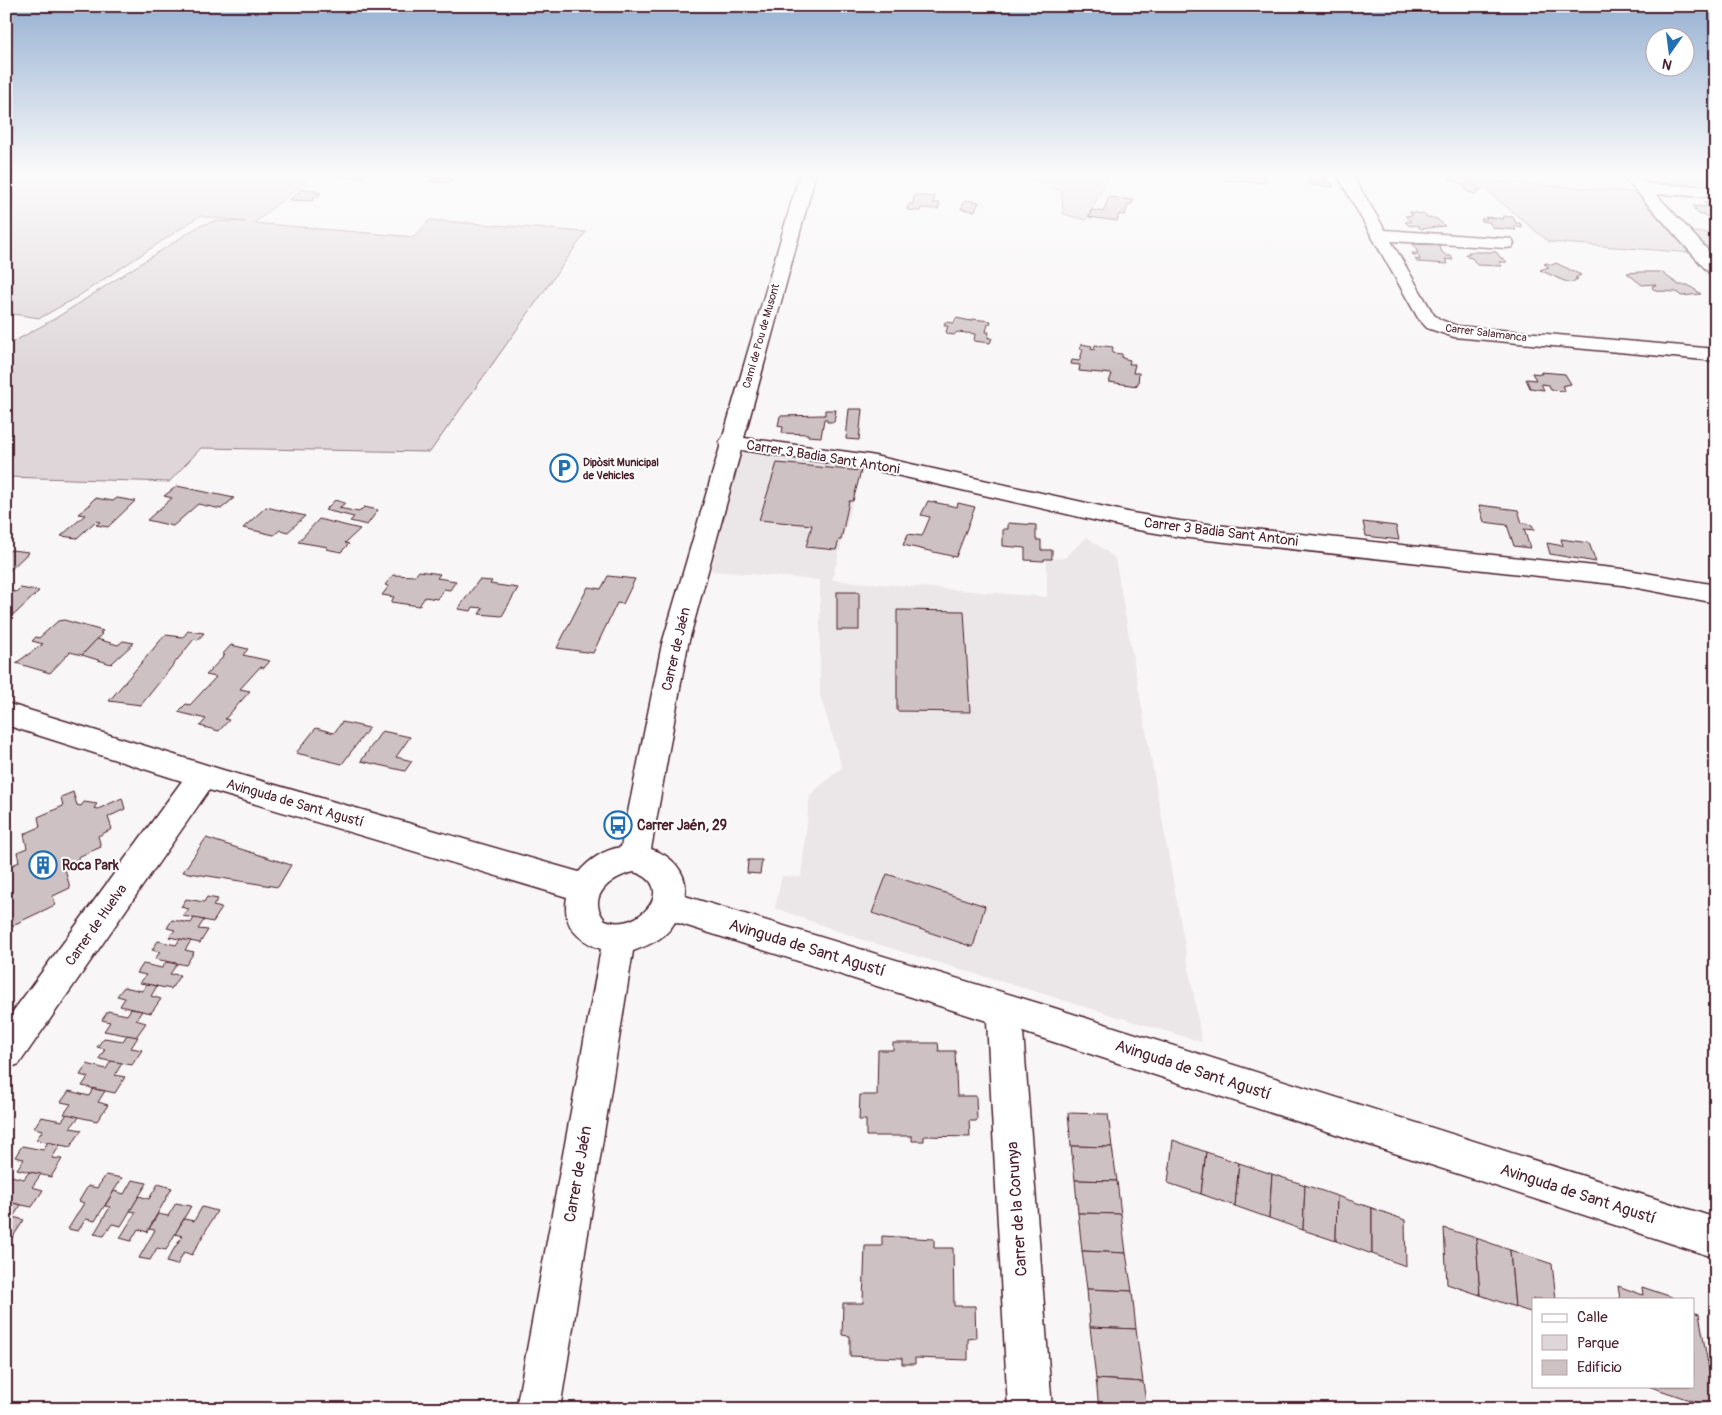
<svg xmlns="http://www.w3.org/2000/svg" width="1722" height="1415" viewBox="0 0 1722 1415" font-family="Pangolin,sans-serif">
<rect width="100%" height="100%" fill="#f8f6f7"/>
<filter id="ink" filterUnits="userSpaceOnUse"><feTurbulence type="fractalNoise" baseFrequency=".02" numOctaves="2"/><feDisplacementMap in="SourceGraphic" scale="10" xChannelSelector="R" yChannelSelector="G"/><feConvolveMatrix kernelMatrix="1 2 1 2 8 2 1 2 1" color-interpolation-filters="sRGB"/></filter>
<g filter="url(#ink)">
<polygon fill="#ebe6e8" points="740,452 861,469 832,580 1047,597 1047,559 1064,558 1087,537 1115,558 1202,1042 857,938 775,908 782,876 801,877 810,795 842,767 820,695 820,580 711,571"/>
<g fill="#ded6d9" stroke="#947a82">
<polygon points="6,173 316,173 254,223 414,237 430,220 586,232 430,452 201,448 169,482 6,477 6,346 56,318 199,226 214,221 246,222 200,216 77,297 40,318 6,313"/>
<polygon points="1012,173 1111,173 1086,220 1063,214 1062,191"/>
<polygon points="1633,173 1716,173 1716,190 1647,187"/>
<polygon points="1474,180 1635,192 1694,253 1549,242"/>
<polygon points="1688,232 1716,233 1716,260"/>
</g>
<g fill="#cdc1c4" stroke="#4a1f2b">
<polygon points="341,173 368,173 362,178 337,176"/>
<polygon points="412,173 439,173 458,174 448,183 429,181 433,177 409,175"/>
<polygon points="1224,173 1239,173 1239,176 1265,177 1265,183 1224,180 1224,176 1229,177 1229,175 1224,174"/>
<polygon points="1312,173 1322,174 1325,182 1332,183 1333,187 1310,185 1308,176 1313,176"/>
<polygon points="1454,175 1470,180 1482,190 1477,190 1479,192 1475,194 1466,191 1465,185 1449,179"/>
<polygon points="302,189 316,190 314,192 321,193 312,201 289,200"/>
<polygon points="914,195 935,197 933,203 940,203 938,209 921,208 920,211 907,210 909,204 913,204"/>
<polygon points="1109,197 1134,200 1132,204 1128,204 1125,215 1119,214 1117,221 1089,217 1092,210 1103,212"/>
<polygon points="965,200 979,202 975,211 961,209"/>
<polygon points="1713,201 1716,201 1716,219 1699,214 1694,209 1696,210 1693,206 1709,207 1703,202 1714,202"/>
<polygon points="1409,212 1423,214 1427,217 1437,219 1445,226 1421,229 1417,225 1410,226 1405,222 1411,221 1405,216 1413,215"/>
<polygon points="1502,216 1513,217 1516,223 1520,223 1522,227 1514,226 1516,230 1493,228 1489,222 1482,221 1481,219 1487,219 1485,217 1504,219"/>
<polygon points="1413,244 1439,245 1442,252 1447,256 1451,256 1453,260 1445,259 1448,264 1417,262 1415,259 1420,260 1418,255 1413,255 1412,253 1418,253"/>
<polygon points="1468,252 1496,252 1501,258 1504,259 1507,262 1499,262 1502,266 1477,265 1472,258 1467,257 1465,254 1469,254"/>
<polygon points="1547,263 1552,265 1556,263 1581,275 1575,278 1578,279 1570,283 1562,280 1540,270 1549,267 1544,264"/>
<polygon points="1641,272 1661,272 1679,285 1688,285 1701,294 1681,296 1677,292 1659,291 1653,289 1652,286 1656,285 1654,284 1642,285 1627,273"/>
<polygon points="956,318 971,321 972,319 991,321 990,324 988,324 986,332 989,332 988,338 992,338 990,343 974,341 975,334 957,332 954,335 948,334 946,332 948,326 944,326 945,322 954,323"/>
<polygon points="1081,344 1092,346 1091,349 1094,350 1095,345 1113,347 1112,353 1122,354 1122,358 1130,360 1129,364 1135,364 1133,373 1139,373 1138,384 1135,385 1137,386 1109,382 1112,374 1079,371 1080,365 1071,364 1072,360 1079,361 1081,356 1083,349 1080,349"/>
<polygon points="1541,372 1565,374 1571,384 1562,386 1565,391 1551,390 1549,385 1541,384 1544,390 1530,388 1526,379 1536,380 1532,373 1542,374"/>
<polygon points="849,409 862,409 859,440 846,439"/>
<polygon points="825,410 836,410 834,422 827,422 827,419 824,419 821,437 808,436 808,434 782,433 783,427 778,426 780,416 825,415"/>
<polygon points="777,463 861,471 853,501 849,501 841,540 839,540 836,550 806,547 812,525 759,520"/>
<polygon points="177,486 234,498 221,509 198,504 173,526 147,520 172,498 164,496"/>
<polygon points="95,498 113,501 117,498 135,501 108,527 96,525 100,522 96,521 77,538 61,536 85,515 78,514 91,504 89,504"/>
<polygon points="335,500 345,503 339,508 359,512 364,507 378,510 367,525 350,521 354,517 325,510"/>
<polygon points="928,501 957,507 958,503 975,507 956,557 903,545 908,534 922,536 930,517 921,515"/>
<polygon points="1479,505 1518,510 1522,523 1532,525 1535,530 1524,529 1530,548 1514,546 1507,525 1484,522"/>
<polygon points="266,507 305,516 288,532 280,530 274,535 243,528"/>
<polygon points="319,519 360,529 345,543 349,544 341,552 326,549 328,547 298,542"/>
<polygon points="1363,522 1396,526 1399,540 1366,536"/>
<polygon points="1008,523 1036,525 1036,540 1041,540 1041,550 1052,550 1052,559 1044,559 1044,561 1025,560 1025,548 1003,546 1003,529 1008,529"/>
<polygon points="1561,539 1589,543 1596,562 1550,554 1547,543 1563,546"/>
<polygon points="11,550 29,552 7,573 6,553"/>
<polygon points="419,571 440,574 437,578 456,581 450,590 444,589 437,599 425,597 419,606 391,602 394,597 382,595 389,586 385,585 393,575 415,576"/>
<polygon points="608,576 635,579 623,604 617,603 593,653 557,648 588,587 601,589"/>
<polygon points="479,580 492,581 490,584 518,588 502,616 479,614 483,608 473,607 471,611 458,609"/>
<polygon points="20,588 39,591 16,613 6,617 6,590 16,592"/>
<rect x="837" y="592" width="22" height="38"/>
<polygon points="897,610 964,611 970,712 897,711"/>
<polygon points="64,620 103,631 100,633 102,634 82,655 70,652 50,673 16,663 43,644 32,641 36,637 39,638 58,621"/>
<polygon points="188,631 204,633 198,640 194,639 141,705 109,701 165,635 183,637"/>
<polygon points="97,639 118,645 123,641 134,643 111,664 82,655"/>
<polygon points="231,645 248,649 243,655 270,661 264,668 260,667 240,689 250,691 225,719 229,720 219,731 200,726 206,719 178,712 186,704 190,705 216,677 206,675 225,655 222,655"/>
<polygon points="342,722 369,728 342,764 296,753 316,728 334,733"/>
<polygon points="382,731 410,737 396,757 412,761 405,771 361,761"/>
<polygon points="73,792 77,805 81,806 84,802 97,804 94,808 98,809 122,798 125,809 108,817 112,829 98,836 101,847 78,857 79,862 65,869 70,888 53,896 55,905 15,924 6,935 6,868 19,862 17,852 27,848 24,834 40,827 38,817 63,806 61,797"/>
<polygon points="206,838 291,865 278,887 183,872"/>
<polygon points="748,860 762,860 760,874 747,873"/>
<polygon points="887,874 985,906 973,947 872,913"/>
<polygon points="207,897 218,899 213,906 222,908 213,922 183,916 189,909 181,907 186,899 204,902"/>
<polygon points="194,918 204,920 198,929 208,930 200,943 169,937 175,930 167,928 172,920 191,923"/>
<polygon points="180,939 191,941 185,950 194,952 186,965 155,959 160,952 152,950 158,941 176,945"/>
<polygon points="166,962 177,964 170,974 180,975 171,989 140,983 146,975 137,973 143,964 162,968"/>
<polygon points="147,984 157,986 151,996 161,999 151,1013 120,1006 125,998 117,996 124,987 142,991"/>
<polygon points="131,1009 142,1011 136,1020 146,1023 136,1037 104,1031 110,1022 102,1020 108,1011 127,1015"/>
<polygon points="127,1035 138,1037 131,1048 142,1050 132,1065 99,1059 105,1049 97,1047 104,1038 123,1041"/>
<polygon points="893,1043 938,1043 939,1051 955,1051 957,1096 976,1096 977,1121 969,1121 970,1137 924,1136 924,1141 912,1141 912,1136 866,1136 866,1120 859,1120 860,1095 877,1095 878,1050 893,1050"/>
<polygon points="111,1061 122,1063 115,1075 125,1077 115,1093 82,1086 88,1077 80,1075 87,1064 106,1069"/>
<polygon points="93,1089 105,1091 98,1102 108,1105 97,1121 64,1114 71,1104 61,1102 69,1091 89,1096"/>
<polygon points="1068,1113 1108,1114 1112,1147 1071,1146"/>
<polygon points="67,1114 79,1117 70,1128 82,1130 70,1147 36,1140 43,1130 34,1128 41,1117 62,1121"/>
<polygon points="1173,1140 1206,1152 1201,1194 1168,1183"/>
<polygon points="48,1142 60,1145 52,1158 62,1159 51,1177 17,1169 24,1159 15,1157 22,1146 43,1150"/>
<polygon points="1071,1146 1112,1147 1117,1181 1075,1180"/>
<polygon points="1206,1152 1239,1163 1235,1206 1201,1194"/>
<polygon points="1239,1163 1272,1174 1269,1218 1235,1206"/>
<polygon points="29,1172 41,1174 32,1187 43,1190 32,1207 6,1202 6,1175 24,1179"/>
<polygon points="1272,1174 1305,1185 1303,1230 1269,1218"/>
<polygon points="106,1175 122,1178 95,1221 86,1219 78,1231 68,1229 84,1203 79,1201 88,1186 97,1188"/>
<polygon points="132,1180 147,1183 121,1226 112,1224 104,1236 94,1234 110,1207 105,1206 114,1191 124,1194"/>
<polygon points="1075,1180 1117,1181 1121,1214 1078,1213"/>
<polygon points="158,1184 172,1188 147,1232 138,1229 131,1241 120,1238 136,1212 130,1211 139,1196 149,1199"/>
<polygon points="1305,1185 1337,1196 1336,1241 1303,1230"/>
<polygon points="1337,1196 1372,1208 1372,1254 1336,1241"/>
<polygon points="9,1202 21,1205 13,1217 24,1220 12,1238 6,1237 6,1206"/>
<polygon points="176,1203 191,1206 166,1250 157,1248 150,1260 139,1258 155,1230 149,1229 158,1214 168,1216"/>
<polygon points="202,1207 217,1211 192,1255 184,1252 177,1265 166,1262 182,1236 175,1234 184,1219 194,1221"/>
<polygon points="1372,1208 1405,1220 1406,1266 1372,1254"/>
<polygon points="1078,1213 1121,1214 1126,1253 1082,1251"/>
<polygon points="1444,1228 1476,1238 1480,1295 1447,1284"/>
<polygon points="882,1236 934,1239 934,1248 953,1248 954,1306 975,1306 976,1338 968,1339 968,1360 915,1358 915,1364 902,1364 902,1358 850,1356 850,1336 842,1335 843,1303 863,1303 865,1246 882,1246"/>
<polygon points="1476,1238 1510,1250 1515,1307 1480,1295"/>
<polygon points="1510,1250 1552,1264 1556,1299 1533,1299 1533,1313 1515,1307"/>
<polygon points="1082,1251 1126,1253 1132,1291 1087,1289"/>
<polygon points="1618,1286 1643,1295 1642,1287 1672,1297 1673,1299 1620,1299"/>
<polygon points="1087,1289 1132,1291 1136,1329 1090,1327"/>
<polygon points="1693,1312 1699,1314 1716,1409 1648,1386 1693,1386"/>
<polygon points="1090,1327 1136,1329 1143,1382 1096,1379"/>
<polygon points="1096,1379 1143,1382 1147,1409 1099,1409"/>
</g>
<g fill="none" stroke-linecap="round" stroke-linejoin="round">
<g stroke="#4a1f2b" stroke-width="3">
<g id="minor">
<path d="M800,173H816L744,438L870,455L1132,513L1180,521L1622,569L1716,585V603L1622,585L1180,537L1132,529L870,469L741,450L688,644L651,849C671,855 689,873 685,896L1051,1007L1716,1218V1258L1023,1032L1052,1409H1008L987,1021L675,922C665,939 651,944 633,951L560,1409H516L601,949C576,939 562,925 567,897L209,790L19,1064L6,1069V1021L182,781L6,725V703L223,770L579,872C590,859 604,850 621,847L662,644L721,444L719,442L723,437ZM634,872C679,885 639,934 605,920C585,897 612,876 634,872Z"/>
<polygon points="1336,173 1351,173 1385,230 1512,239 1514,243 1512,247 1506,248 1391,241 1434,315 1441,320 1457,326 1716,349 1716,361 1454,337 1427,328 1418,318"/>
<polygon points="1620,173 1636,173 1647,184 1716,187 1716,197 1656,194 1716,259 1716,275 1710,274"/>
</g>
</g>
<use href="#minor" fill="#fff" fill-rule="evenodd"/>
</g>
</g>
<linearGradient id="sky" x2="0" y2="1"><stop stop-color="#97b1d2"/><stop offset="0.47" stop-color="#fcfbfb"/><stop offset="1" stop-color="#fcfbfb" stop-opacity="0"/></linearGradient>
<rect width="1722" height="371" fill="url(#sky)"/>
<defs>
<g id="parking-ring" transform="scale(1.4375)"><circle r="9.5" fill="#fff" stroke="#1f6fb2" stroke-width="1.5"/><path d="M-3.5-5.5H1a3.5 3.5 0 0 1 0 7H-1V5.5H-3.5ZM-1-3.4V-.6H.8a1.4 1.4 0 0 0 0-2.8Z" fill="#1f6fb2"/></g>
<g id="bus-ring" transform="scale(1.4375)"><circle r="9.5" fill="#fff" stroke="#1f6fb2" stroke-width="1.5"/><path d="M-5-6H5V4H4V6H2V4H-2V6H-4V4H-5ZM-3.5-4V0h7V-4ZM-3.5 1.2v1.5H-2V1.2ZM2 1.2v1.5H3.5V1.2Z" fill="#1f6fb2"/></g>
<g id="building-ring" transform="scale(1.4375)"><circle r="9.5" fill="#fff" stroke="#1f6fb2" stroke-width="1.5"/><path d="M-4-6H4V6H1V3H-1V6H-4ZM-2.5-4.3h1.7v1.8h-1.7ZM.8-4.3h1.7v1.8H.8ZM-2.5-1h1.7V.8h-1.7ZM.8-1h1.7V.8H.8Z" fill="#1f6fb2"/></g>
</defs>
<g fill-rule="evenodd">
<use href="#parking-ring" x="564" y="468"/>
<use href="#bus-ring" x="618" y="825"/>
<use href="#building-ring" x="43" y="865"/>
</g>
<g text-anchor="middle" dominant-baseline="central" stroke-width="4" stroke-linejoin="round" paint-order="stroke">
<g font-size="11" fill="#4a1f2b" stroke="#fff">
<text transform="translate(1486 333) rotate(7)">Carrer Salamanca</text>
<text transform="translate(761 336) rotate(-74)">Camí de Pou de Musont</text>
</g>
<g font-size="11" font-weight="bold" fill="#4a1f2b" stroke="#fff" text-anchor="start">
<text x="583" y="462">Dipòsit Municipal<tspan x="583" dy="13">de Vehicles</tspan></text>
</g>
<g font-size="14" fill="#4a1f2b" stroke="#fff">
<text transform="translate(823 457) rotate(9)">Carrer 3 Badia Sant Antoni</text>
<text transform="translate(1221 532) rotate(7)">Carrer 3 Badia Sant Antoni</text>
<text transform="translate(676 649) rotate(-77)">Carrer de Jaén</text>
<text transform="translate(295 803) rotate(16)">Avinguda de Sant Agustí</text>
<text transform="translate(96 925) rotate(-55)">Carrer de Huelva</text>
</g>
<g font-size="14" font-weight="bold" fill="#4a1f2b" stroke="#fff" text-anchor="start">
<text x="637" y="825">Carrer Jaén, 29</text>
<text x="62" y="865">Roca Park</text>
</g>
<g font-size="16" fill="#4a1f2b" stroke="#fff">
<text transform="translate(807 948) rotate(17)">Avinguda de Sant Agustí</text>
<text transform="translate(1193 1070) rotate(18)">Avinguda de Sant Agustí</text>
<text transform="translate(578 1174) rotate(-80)">Carrer de Jaén</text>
<text transform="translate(1578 1194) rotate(18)">Avinguda de Sant Agustí</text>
<text transform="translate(1017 1209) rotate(-94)">Carrer de la Corunya</text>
</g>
</g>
<rect width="1722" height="1415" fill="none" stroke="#fff" stroke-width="25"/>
<rect x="12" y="12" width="1697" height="1390" fill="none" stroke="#4a1f2b" stroke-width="2" filter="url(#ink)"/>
<rect x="1532" y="1298" width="162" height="90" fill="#ffffff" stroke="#b7a5aa"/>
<rect x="1542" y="1314" width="25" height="8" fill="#ffffff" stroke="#b7a5aa"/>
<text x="1577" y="1322" font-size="15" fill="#4a1f2b">Calle</text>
<rect x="1542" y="1335" width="25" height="15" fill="#ded6d9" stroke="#b7a5aa"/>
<text x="1577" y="1348" font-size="15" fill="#4a1f2b">Parque</text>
<rect x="1542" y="1360" width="25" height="15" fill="#cdc1c4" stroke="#b7a5aa"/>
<text x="1577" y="1372" font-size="15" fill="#4a1f2b">Edificio</text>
<g transform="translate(1670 52) rotate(194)"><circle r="24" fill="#ffffff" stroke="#b7a5aa"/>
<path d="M0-4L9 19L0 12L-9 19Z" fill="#1f6fb2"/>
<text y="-8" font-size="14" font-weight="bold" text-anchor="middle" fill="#4a1f2b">N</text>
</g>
</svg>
